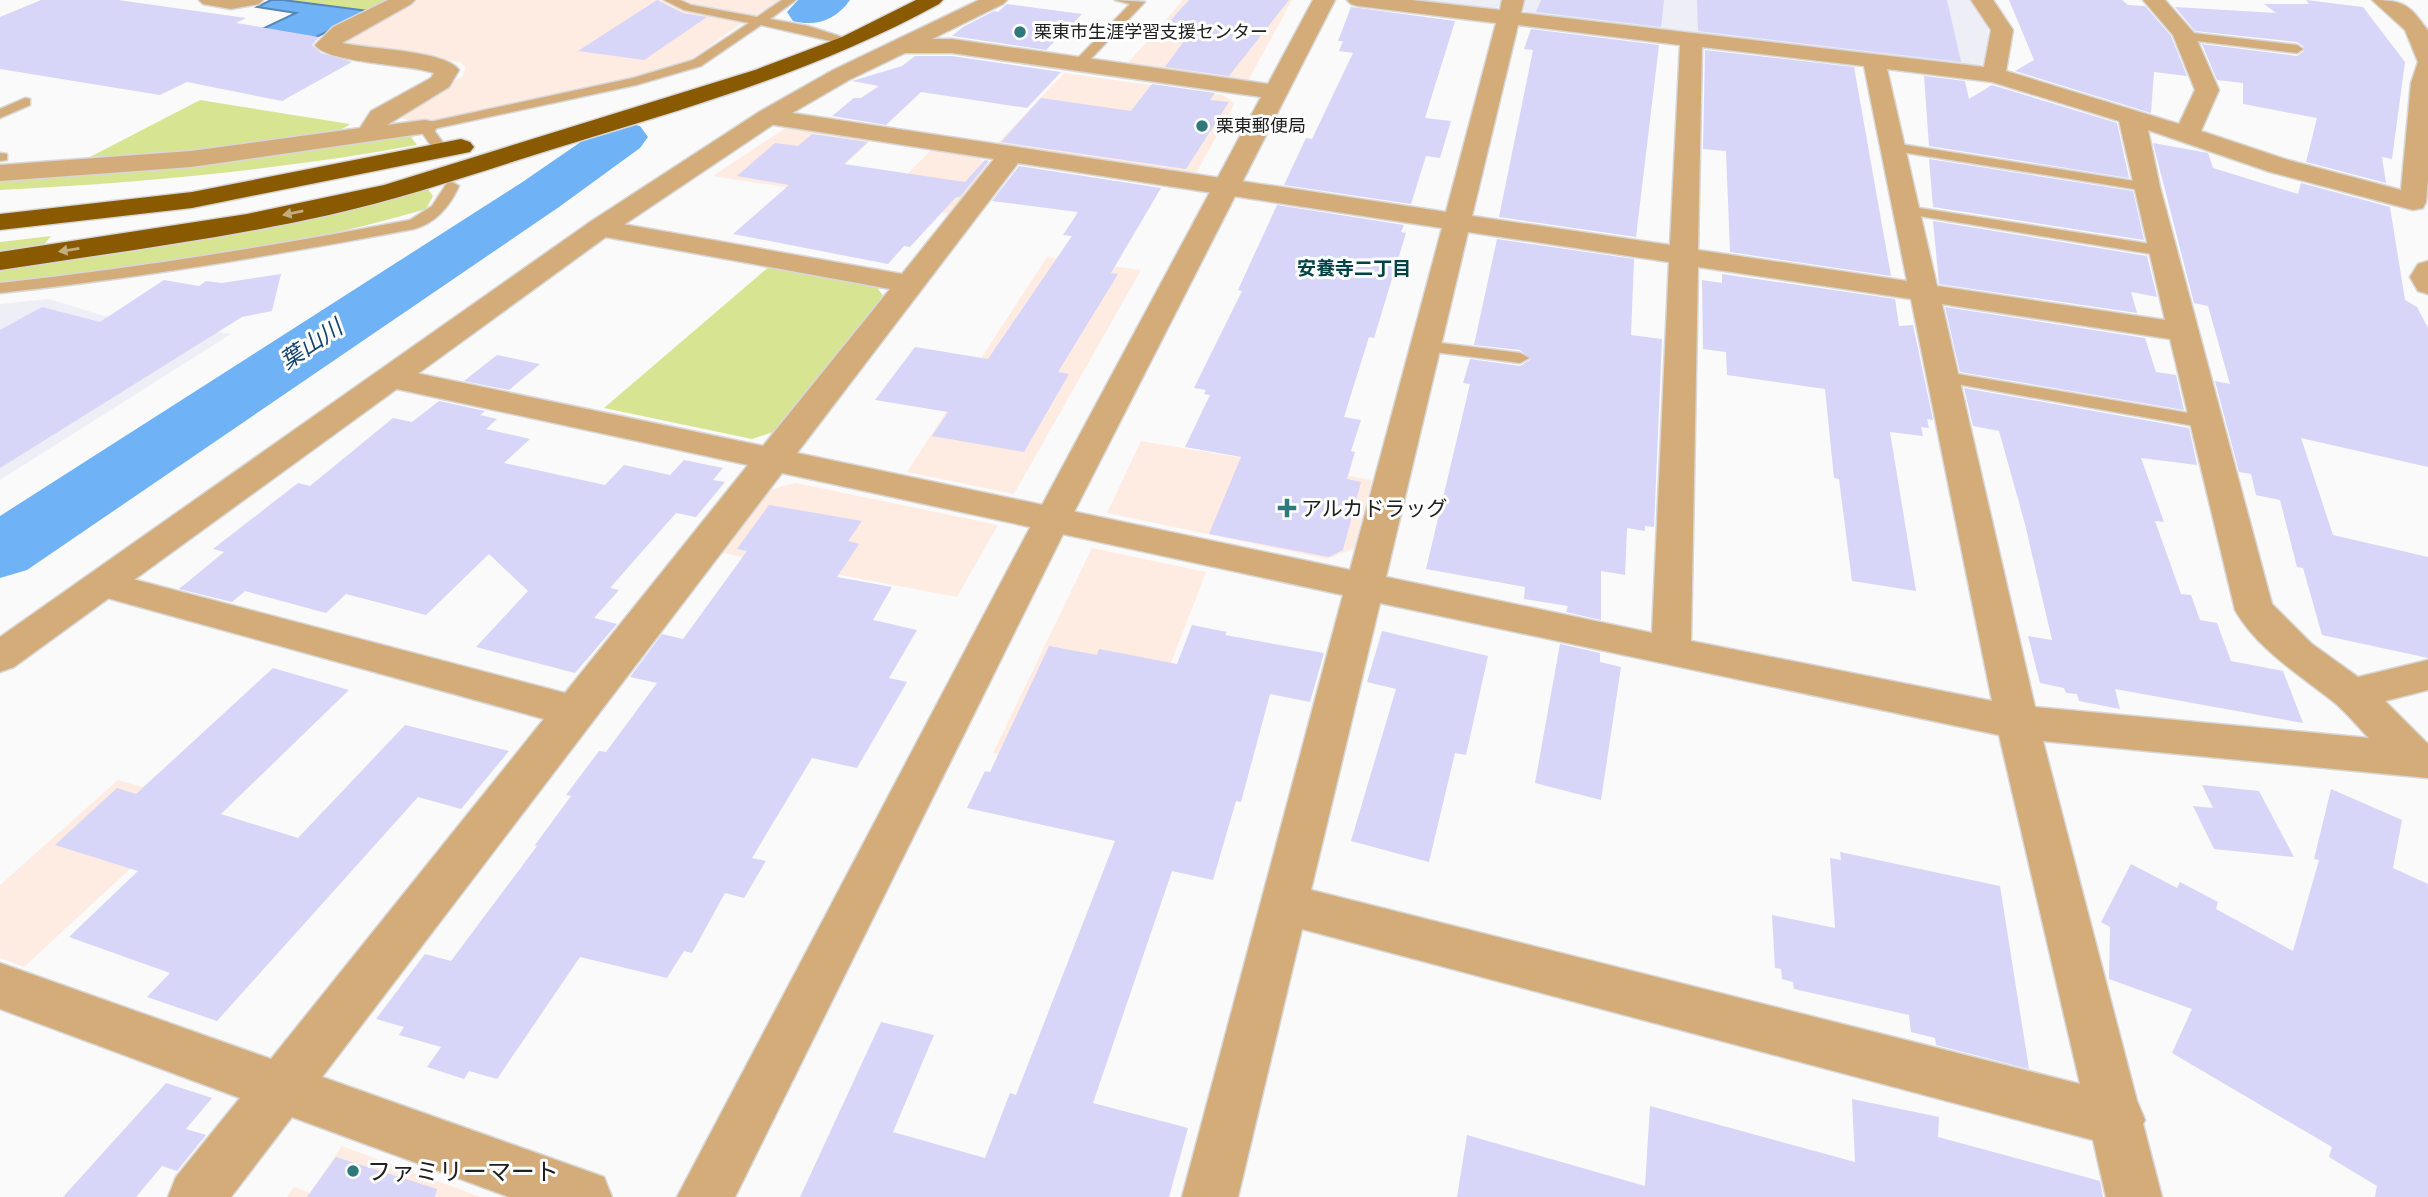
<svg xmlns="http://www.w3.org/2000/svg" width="2428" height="1197" viewBox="0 0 2428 1197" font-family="Figtree,'Noto Sans JP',sans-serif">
<rect width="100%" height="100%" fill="#fafafb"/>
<g fill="#feece2">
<polygon points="413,0 782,0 736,27 689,61 669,70 420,124 399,118 401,113 463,76 466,67 460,62 353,46 344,40"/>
<polygon points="1183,0 1292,0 1248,81 1126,65"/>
<polygon points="1064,73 1222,95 1235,103 1195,175 995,146"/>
<polygon points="787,127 871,140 816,192 713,176"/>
<polygon points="932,149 976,156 988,165 951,214 879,202"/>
<polygon points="1047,257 1141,270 1014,494 907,472"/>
<polygon points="1141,441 1372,480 1354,549 1327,559 1107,513"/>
<polygon points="796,483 998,525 957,597 718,552 765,491"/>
<polygon points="1092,548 1206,572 1126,780 993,753"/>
<polygon points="118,780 200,804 24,967 0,958 0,885"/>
<polygon points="342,1146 481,1197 287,1197 294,1187 310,1193"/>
</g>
<g fill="#eeeef6">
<polygon points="1409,0 1502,0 1501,7 1488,9"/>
<polygon points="1525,0 1974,0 1987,23 1990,49 1983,64 1968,67 1535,17 1523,10"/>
<polygon points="49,299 104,316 231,334 0,480 0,304"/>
</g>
<g fill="#d7e593">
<polygon points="283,0 391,0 369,11"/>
<path d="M200,100L350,124C321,149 136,155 90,157Z"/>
<path d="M409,134L417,145C279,170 140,183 0,190V180L219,164Z"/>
<path d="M427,188L433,196L426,209C288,250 142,267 0,284V269Z"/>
<polygon points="51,236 43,246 0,252 0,242"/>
<polygon points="771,265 874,283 883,296 779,430 752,439 604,408"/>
</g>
<polygon fill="#70b2f6" stroke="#5886b6" stroke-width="2" points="271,0 283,0 369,11 296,47 237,41 296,13 257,7"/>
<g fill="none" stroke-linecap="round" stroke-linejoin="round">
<g fill="#70b2f6" fill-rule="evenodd">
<path d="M798,0H850C836,20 816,27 793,21L787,12Z"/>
<polygon points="622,122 640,126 648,137 640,148 559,207 27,570 0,578 0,516 521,183 604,126"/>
</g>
</g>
<g fill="#d7d5f8">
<polygon points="41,0 118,0 246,18 236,23 319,37 312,45 321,53 352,62 282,101 187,82 160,95 0,69 0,17"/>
<polygon points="657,0 683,13 707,17 644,60 578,51"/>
<polygon points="1189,0 1289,0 1229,76 1165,67 1187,37 1159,33"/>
<polygon points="1541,0 1664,0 1661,27 1536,12"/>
<polygon points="1697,0 1947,0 1961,62 1698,31"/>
<polygon points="2009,0 2122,0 2128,5 2145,6 2171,36 2187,76 2154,72 2151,113 2015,71 2034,60"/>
<polygon points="2306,0 2363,7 2405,62 2392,159 2382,157 2386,183 2306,162 2317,118 2243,104 2243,83 2217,80 2202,44 2297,56 2304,51 2304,47 2297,42 2195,31 2175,7 2276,13 2264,4 2309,4"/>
<polygon points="1007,4 1082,14 1046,50 952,36 963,27 994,11 998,12"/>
<polygon points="1351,7 1455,21 1425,118 1451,121 1440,158 1426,156 1411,204 1284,185 1306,138 1312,139 1353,53 1339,51 1343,41 1338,41"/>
<polygon points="1531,29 1659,45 1636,237 1499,217 1533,50 1524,49"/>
<polygon points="1705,50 1854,67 1891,276 1730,252 1726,151 1703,149"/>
<polygon points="915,56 952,56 1061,72 1027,108 921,92 886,125 832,116 854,98 861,98 879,86 852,81 902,66"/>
<polygon points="1924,76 1965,81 1969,99 1992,85 2117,123 2129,178 1929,146"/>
<polygon points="1152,84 1215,93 1210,100 1229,102 1186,169 1001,142 1041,98 1131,111"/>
<polygon points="812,134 868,142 844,164 965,182 985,160 989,161 960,197 956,197 910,247 904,246 888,264 733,234 789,185 737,176 775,143 798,146"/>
<polygon points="2153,143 2208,153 2213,168 2298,194 2301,183 2390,207 2405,300 2417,307 2428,328 2428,467 2301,438 2333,535 2428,557 2428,658 2322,635 2303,568 2297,567 2280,500 2256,495 2251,474 2239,472 2215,381 2230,384 2208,306 2194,303"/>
<polygon points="1929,159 2133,191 2144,240 1933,207"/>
<polygon points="1019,166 1161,188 1111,273 1118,274 1058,372 1069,374 1024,452 932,436 948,412 875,400 915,347 988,359 1072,236 1063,235 1078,212 992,201"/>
<polygon points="1277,205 1404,225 1401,232 1406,233 1374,338 1369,337 1344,417 1361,420 1351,451 1355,452 1347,479 1361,482 1343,550 1329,557 1209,534 1241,457 1185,447 1210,395 1204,394 1206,390 1194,388 1242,291 1238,290"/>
<polygon points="1933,221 2147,256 2157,297 2131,292 2137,313 1939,284"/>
<polygon points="1497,239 1634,259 1631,335 1662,339 1654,527 1645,526 1645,531 1627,528 1625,575 1601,571 1601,620 1566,612 1568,606 1524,599 1525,587 1426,569 1470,384 1463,383 1470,359 1520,366 1531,359 1520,350 1474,345"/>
<polygon points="281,274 272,311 242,317 0,468 0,330 42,307 100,322 164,280 199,286 206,281 222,283"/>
<polygon points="1722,274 1895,299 1899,326 1913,325 1933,420 1927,419 1929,428 1921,427 1923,436 1890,432 1916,591 1852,581 1839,479 1834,478 1825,389 1727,375 1726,352 1703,349 1702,280 1722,283"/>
<polygon points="1945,307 2145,338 2156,372 2176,375 2184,410 1960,372"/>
<polygon points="497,355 540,364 509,390 464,381"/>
<polygon points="1964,388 2189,428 2197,465 2141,458 2164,522 2155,521 2181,594 2191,595 2200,620 2217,623 2231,661 2283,671 2303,723 2115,689 2120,709 2079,701 2077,694 2066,693 2064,688 2040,683 2028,636 2052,640 2025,524 1999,431 1973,426"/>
<polygon points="439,401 485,411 480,415 497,419 486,429 530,439 504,463 605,485 624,465 670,475 684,460 723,468 713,480 725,482 696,517 676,513 610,588 619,590 594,618 617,624 575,673 476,647 528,591 489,554 426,615 346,594 326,613 245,591 232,602 179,589 224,552 213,549 298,483 310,486 393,418 412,422"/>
<polygon points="769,505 862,521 848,541 859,544 837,577 892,587 873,620 917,630 889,678 907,682 857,768 812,758 752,858 766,861 744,898 725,893 692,953 684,951 667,978 580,957 497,1079 469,1071 464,1079 427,1067 441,1047 399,1035 404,1027 376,1019 425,954 451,961 537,846 535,845 571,796 566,795 599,751 606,752 657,683 630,677 662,634 683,639 747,551 737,549"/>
<polygon points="1192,625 1227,632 1225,635 1324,653 1310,702 1270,694 1241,802 1236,801 1213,880 1172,871 1093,1103 1188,1128 1169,1197 800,1197 881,1022 934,1035 893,1132 985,1158 1010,1093 1016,1095 1115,841 967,808 985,771 990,772 1049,646 1097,655 1099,649 1177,664"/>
<polygon points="1382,631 1488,656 1466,755 1455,753 1429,862 1351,841 1396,689 1367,682"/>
<polygon points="1560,644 1600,653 1600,662 1621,667 1601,800 1535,783"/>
<polygon points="273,668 349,690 221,814 298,838 405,725 509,751 461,809 418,797 217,1021 147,997 170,973 69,937 138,871 55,845 117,788 136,794"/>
<polygon points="2202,785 2259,791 2294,857 2214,849 2193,806 2213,808"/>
<polygon points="2331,789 2402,820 2393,868 2428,884 2428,1197 2375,1197 2377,1186 2329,1157 2332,1147 2172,1053 2192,1009 2109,979 2110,927 2101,922 2131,864 2177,888 2180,882 2218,902 2216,909 2293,951 2319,860 2314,859"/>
<polygon points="1840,852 2000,886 2029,1069 1936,1045 1935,1038 1911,1032 1909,1015 1794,989 1793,982 1782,979 1781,969 1775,968 1772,915 1835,928 1830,858 1841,860"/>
<polygon points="166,1083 212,1098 186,1129 206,1135 177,1171 162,1166 136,1197 63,1197"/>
<polygon points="1852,1099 1939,1117 1938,1137 2100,1181 2103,1197 1457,1197 1467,1135 1645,1186 1650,1106 1855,1162"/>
<polygon points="336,1157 437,1189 435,1197 307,1197"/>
</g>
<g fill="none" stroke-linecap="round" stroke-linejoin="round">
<g stroke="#d7d7d8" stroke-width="3">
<g id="service">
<polygon points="664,0 680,0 691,5 757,17 782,0 796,0 770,19 808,26 854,41 848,45 761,25 701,66 636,85 433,129 444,144 442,147 432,147 418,127 425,123 633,78 693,60 749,23 684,10"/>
<polygon points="1115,0 1145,2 1083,67 1075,67 1075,61 1130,4"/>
<polygon points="2184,32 2297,45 2303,49 2297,53 2180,39 2180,33"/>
<polygon points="25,98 30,99 30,105 0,118 0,109"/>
<polygon points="1893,143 2147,183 2154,187 2147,191 1888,150 1886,147"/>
<polygon points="0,153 7,154 7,160 0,161"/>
<path d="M452,182L459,186C450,206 436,223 414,229C276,255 140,278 0,293V283C138,268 273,246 410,220L432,206L447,183Z"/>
<polygon points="1906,206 2164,246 2172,251 2164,256 1901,213 1899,210"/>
<polygon points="1425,341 1520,353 1529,358 1520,363 1419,350 1416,346"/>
<polygon points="1940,371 2206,416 2215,422 2206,428 1934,380 1931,376 1934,372"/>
</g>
</g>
<g stroke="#d7d7d8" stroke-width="3">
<g id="minor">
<polygon points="199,0 263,0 259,4 231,9 203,4"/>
<path d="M388,0H415L411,4L342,43C366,49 445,50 459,70L449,87L387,125L425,120L434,122L437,127L434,132L191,167L0,181V165L191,151L360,128L371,111L431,78L434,73C409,64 327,63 315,45L333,27Z"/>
<path d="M979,0H1007L1003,4L932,39H952L1275,85L1283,87L1287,92L1283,97L1275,99L952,53H905L849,80L792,113L1446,212L1496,23L1358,6L1351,4L1347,0H1412L1500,10L1502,0H1524L1521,13L1984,67L1991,30L1971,0H1993L2013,30L2006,71L2179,124L2195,90L2173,35L2143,0H2165L2194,33L2219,90L2201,131L2288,160L2401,190L2411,83L2418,62L2405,30L2372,0C2404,0 2410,5 2428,31V180L2426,202L2423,208L2413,210L2270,172L2148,130L2160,187L2272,604L2312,644L2358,677L2428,660V690L2385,701L2428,744V778L2043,741L2137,1101L2145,1120L2143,1124L2162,1197H2106L2093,1140L1302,929L1238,1197H1182L1343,595L782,473L322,1077L604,1177L612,1197H509L292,1117L231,1197H168L176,1177L240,1098L0,1009V963L271,1059L544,719L89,593L83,584L89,575L102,571L565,693L748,465L392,388L381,385L376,378L381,371L392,368L763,446L890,289L600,236L590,234L586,228L590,222L600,220L902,274L994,159L768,124L759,122L756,117L759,112L833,70ZM1518,25L1680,45L1670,245L1472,216ZM1702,47L1864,66L1907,281L1698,250ZM1887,69L1992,82L2119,121L2165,320L1937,286ZM1018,163L1442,228L1350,570L797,453ZM1468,232L1669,262L1652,633L1386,577ZM1698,267L1911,299L1992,701L1691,641ZM1942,304L2170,339L2235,610C2257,649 2300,675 2335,703C2347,713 2358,727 2369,738L2035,707ZM1380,603L1999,735L2080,1084L1311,890Z"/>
<polygon points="2428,261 2428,294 2418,291 2410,277 2418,264"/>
</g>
</g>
<g stroke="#d7d7d8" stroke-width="3">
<g id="tertiary">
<polygon points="1313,0 1335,0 1070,520 735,1197 677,1197 1034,520"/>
<polygon points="768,110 777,112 780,117 777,122 610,234 14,667 0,672 0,637 590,222 759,112"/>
</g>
</g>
<g stroke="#d7d7d8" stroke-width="3">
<g id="motorway">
<path d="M916,0H943L939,4C828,65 709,102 589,138C502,164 417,195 329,215C221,239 110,253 0,270V252L247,214L384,185L755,70L842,37Z"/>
<polygon points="461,139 470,142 474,147 470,152 192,208 0,230 0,214 192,192"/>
</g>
</g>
<use href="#service" fill="#d3ac79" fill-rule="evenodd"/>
<use href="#minor" fill="#d3ac79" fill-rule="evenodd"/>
<use href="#tertiary" fill="#d3ac79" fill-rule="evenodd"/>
<use href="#motorway" fill="#895a00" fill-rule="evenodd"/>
</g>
<defs><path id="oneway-solid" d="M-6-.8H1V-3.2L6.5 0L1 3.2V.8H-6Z" transform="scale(1.75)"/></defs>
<g fill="#c4ac80">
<use href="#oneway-solid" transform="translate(293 213) rotate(169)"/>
<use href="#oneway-solid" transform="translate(69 250) rotate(171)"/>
</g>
<g fill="#2f797c" stroke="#fff" stroke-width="2.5">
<circle cx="1020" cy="32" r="7"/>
<circle cx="1202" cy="126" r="7"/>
<path d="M1283.5 497.5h7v7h7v7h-7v7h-7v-7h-7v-7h7z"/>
<circle cx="353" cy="1171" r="7"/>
</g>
<g text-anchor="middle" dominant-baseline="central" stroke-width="6" stroke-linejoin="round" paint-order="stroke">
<g font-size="18" fill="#202021" stroke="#fff" text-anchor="start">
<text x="1034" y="32">栗東市生涯学習支援センター</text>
<text x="1216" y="126">栗東郵便局</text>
</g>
<g font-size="19" font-weight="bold" fill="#004346" stroke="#fff">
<text x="1354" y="268">安養寺二丁目</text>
</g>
<g font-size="21" fill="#202021" stroke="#fff" text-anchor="start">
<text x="1301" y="508">アルカドラッグ</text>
</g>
<g font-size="23" font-style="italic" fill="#164571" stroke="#fff">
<text transform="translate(311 344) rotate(-34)">葉山川</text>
</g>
<g font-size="24" fill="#202021" stroke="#fff" text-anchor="start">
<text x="367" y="1171">ファミリーマート</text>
</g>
</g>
</svg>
